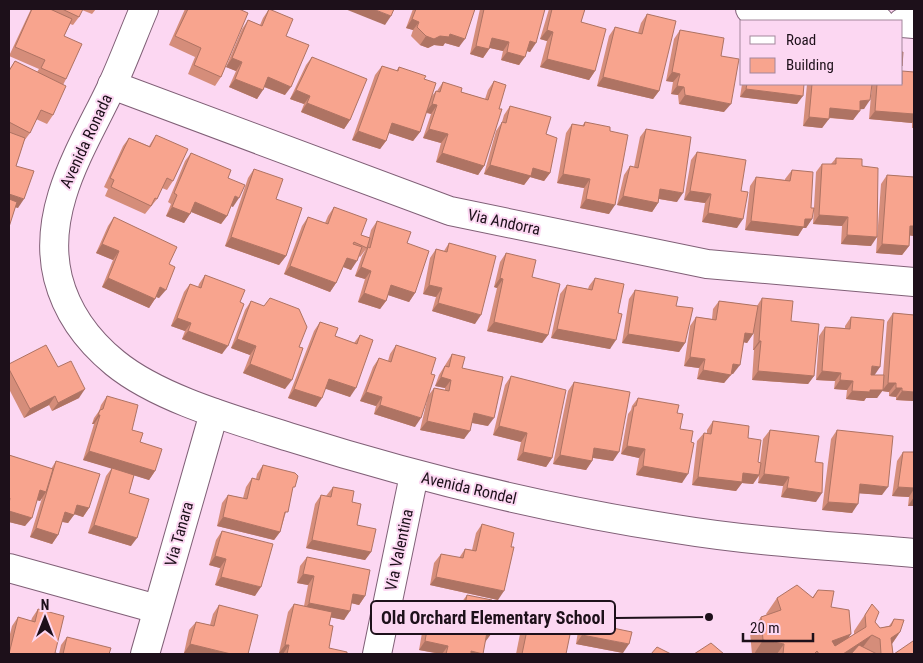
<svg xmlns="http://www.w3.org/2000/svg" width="923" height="663" viewBox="0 0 923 663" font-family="'Roboto Condensed',sans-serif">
<rect width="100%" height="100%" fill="#fcd7f2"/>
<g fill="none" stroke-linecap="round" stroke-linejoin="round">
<g stroke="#806077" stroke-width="30">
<g id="minor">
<path d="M144,9C133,35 123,62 111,88C83,147 41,209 58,278C67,313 88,341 115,363C159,399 236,420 289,437C416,477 545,509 676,529C755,542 835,546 914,553"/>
<polyline points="750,9 770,13 879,21"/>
<polyline points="902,23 914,24"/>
<polyline points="112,85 450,211 707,264 914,282"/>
<polyline points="9,568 157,609"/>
<polyline points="145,654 214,413"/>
<polyline points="377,654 414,475"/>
</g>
</g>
<use href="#minor" stroke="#fff" stroke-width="28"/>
</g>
<g fill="#d58d7a">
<polygon points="31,9 96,9 92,14 82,10 79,17 73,25 70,24 64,36 66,79 63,85 53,115 47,124 36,119 30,133 24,141 16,166 18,208 15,207 9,227 9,70 15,61 37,72 39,69 9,56"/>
<polygon points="185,9 239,9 221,77 215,86 188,74 195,57 169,45"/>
<polygon points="269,9 286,36 285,95 264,87 257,99 229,87 236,71 226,67 242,29 248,20 260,25 263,18"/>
<polygon points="413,9 475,9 459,47 445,43 443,46 434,45 428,48 420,45 411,36 413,30 406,28"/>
<polygon points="480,9 545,9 530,52 527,51 519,65 501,60 503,51 490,48 483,58 470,54"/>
<polygon points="549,9 585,9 581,22 595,71 589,80 540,67 547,41 540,39"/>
<polygon points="647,14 659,91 653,99 597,86 609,36 615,27 638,33 641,23"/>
<polygon points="680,30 721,56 724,112 679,104 678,95 671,94 673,82 666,81 674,39"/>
<polygon points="312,57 350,120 344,129 301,112 304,104 290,99 306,65"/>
<polygon points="742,62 742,75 740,75"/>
<polygon points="382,66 396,71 399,67 424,79 431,97 436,91 437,91 443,82 461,92 485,99 488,90 494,81 499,109 484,166 478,175 436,162 441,143 423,138 431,114 426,113 420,132 413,141 389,133 386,141 380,149 352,140 375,75"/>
<polygon points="914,72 914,128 912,128 912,123 869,119 872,84 902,84"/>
<polygon points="742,84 804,84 797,104 740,97"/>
<polygon points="807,84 872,84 864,109 860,109 853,120 829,118 822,128 803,126"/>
<polygon points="510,106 546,134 550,173 544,181 530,177 524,185 484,174 496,131 502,122 504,115"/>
<polygon points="585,122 610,131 609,214 580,208 584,188 557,183 566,133 572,124 582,126"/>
<polygon points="646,129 677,202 659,199 658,203 652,212 617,205 624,175 630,166 634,167 640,137"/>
<polygon points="156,135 173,181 167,190 162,188 157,199 145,214 105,196 108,189 104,187 123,146 129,138 149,146"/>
<polygon points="697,152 741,191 737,228 702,222 705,203 684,200 691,160"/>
<polygon points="191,153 228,178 233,207 231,206 227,216 221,224 191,212 184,223 166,216 171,204 168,202 185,161"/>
<polygon points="836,158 862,166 871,246 841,244 842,226 813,224 816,172 822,164 831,164"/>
<polygon points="254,169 286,256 279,265 225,246 248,178"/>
<polygon points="792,170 811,208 812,219 806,228 803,228 798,236 745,230 750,186 756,177 785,180 785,179"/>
<polygon points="887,175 914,177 914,236 910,235 909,246 902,255 876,253 881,184"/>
<polygon points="334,207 361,235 369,238 371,230 377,221 407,243 415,293 409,302 388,295 386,301 380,309 358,302 365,279 355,276 362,256 366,249 360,257 359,256 351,270 343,267 336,283 330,292 284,274 302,226 308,217 325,223 328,216"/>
<polygon points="114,217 169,264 159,298 156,297 149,308 102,287 113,260 96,253 108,226"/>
<polygon points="449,243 475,324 432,311 436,297 423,294 430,258 436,249 444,251"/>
<polygon points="506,253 532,277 548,335 542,343 487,331 497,288 494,287 500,262"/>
<polygon points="205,275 240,302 222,354 182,339 185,331 171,326 184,292 190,284 198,287 199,284"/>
<polygon points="595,278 618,313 610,349 551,338 560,294 567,285 588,289 589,286"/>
<polygon points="635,290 676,306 685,343 679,352 622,343 629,299"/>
<polygon points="762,298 791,321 814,376 808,384 752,380 754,350 753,350 754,326 753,334 747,343 743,342 733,374 731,373 724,383 697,379 699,368 684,366 690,326 696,317 712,319 713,309 719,301 757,306"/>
<polygon points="251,301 299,347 285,389 243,373 250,355 231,348 245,310"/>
<polygon points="893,313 914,315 914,401 896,400 896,397 889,396 889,392 882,391 877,398 866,398 864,401 846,399 847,390 834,389 835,381 816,380 819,336 825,327 845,328 845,326 851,317 874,375 883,375 887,322"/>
<polygon points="320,322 335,336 354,343 360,335 350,397 325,388 316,407 288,398 314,331"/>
<polygon points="396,345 415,427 374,414 376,406 360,401 373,367 379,358 388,361 390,354"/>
<polygon points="452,354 462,368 488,426 472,423 464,439 420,430 428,396 434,388 445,390 445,388 435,386 439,375"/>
<polygon points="58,367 79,398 52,411 49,405 24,418 9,389 9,369"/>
<polygon points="511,376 552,458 546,467 517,460 521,442 493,435 505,385"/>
<polygon points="574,382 613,461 593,458 592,461 586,470 553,464 568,391"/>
<polygon points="107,396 132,430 155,471 149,480 134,475 129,493 131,546 88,533 106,476 112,468 83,460 94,424 92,424 94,418 99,411 101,405"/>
<polygon points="638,398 677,413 680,429 691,442 682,483 636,475 639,458 621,454 628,414 631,410 632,406"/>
<polygon points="713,421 748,438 758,462 760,463 763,439 770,430 815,462 816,502 781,497 783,486 758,483 759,476 753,484 742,483 736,491 692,485 697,441 704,433 707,433 707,430"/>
<polygon points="837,430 882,495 859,493 852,513 822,510 831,439"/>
<polygon points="903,452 914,452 914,506 908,506 909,497 892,496 897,461"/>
<polygon points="9,455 51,469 56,461 89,508 83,517 74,514 68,523 62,522 58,535 52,544 30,537 42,498 40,501 37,500 25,526 9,522"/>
<polygon points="263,465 292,492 280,532 274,540 217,526 222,503 228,495 243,498 246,487 252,478 256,479 257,474"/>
<polygon points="333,487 352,502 357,525 371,552 365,560 306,548 315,504 321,495 326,496"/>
<polygon points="482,524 498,600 430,585 434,563 441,554 459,558 465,549 472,550 476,533"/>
<polygon points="222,531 255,596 215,585 220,568 209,565 216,540"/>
<polygon points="307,557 365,596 359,605 351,603 344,620 331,617 329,625 329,648 347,654 283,654 279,653 288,612 294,604 304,606 308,585 297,583 300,566"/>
<polygon points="818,590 831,607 849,638 854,634 854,631 872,604 875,622 880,628 889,626 894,619 900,632 892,644 893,654 752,654 750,633 761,617 767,615 766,614 777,598 812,598"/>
<polygon points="467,595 490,610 491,634 485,642 482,654 440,654 419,650 423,627 429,619 444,622 446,610 452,602 461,603"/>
<polygon points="219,605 248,654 190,654 184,653 189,630 196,622 210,625 213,614"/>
<polygon points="532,606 566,654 516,654 523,619"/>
<polygon points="38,609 55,653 59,654 61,645 67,637 109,654 9,654 9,638 12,626 18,617 31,621 32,618"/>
<polygon points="584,622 623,653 576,644 578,631"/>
</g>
<g fill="#ae7363">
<polygon points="345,9 373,9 391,16 385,25"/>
<polygon points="412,19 419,22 413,30 406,28"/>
<polygon points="547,30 553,32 547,41 540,39"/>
<polygon points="450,34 465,39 459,47 445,43 443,46 434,45 428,48 420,45 426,36 440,36"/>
<polygon points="492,38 509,42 503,51 486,47"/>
<polygon points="530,41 536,43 530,52 523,50"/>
<polygon points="476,46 489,49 483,58 470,54"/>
<polygon points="507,52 525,57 519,65 501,60"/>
<polygon points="232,58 242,62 236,71 226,67"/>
<polygon points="547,59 595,71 589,80 540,67"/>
<polygon points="672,72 680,74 673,82 666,81"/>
<polygon points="268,77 291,87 285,95 262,86"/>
<polygon points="603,77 659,91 653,99 597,86"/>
<polygon points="235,79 263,90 257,99 229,87"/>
<polygon points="677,86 684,87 678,95 671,94"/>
<polygon points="746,89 803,96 797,104 740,97"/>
<polygon points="296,90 310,96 304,104 290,99"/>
<polygon points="685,95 731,104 724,112 679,104"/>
<polygon points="870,100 864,109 854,110 860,101"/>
<polygon points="307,103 350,120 344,129 301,112"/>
<polygon points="432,104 437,105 431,114 426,112"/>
<polygon points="830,108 860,111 853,120 823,117"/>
<polygon points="875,111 914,114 914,121 912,123 869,119"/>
<polygon points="809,117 829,119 822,128 803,126"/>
<polygon points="392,123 420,132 413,141 386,132"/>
<polygon points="429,129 448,134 441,143 423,138"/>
<polygon points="358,131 386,141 380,149 352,140"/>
<polygon points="442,153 484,166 478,175 436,162"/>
<polygon points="490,165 533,168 550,173 544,181 530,177 524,185 484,174"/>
<polygon points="563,174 590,179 584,188 557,183"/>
<polygon points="660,189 683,193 677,202 654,198"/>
<polygon points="690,191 711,194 705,203 684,200"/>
<polygon points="9,194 24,199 18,208 9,205"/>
<polygon points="235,196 239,198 233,207 229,205"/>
<polygon points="623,196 658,203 652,212 617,205"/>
<polygon points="586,199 615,205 609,214 580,208"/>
<polygon points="195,202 227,216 221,224 189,211"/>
<polygon points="172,207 190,214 184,223 166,216"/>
<polygon points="708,213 743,219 737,228 702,222"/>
<polygon points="819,215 848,217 842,226 813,224"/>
<polygon points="805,219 812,219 806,228 803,228 798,236 745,230 751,221"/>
<polygon points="910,226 914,226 914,236 904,235"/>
<polygon points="847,235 877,237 871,246 841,244"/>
<polygon points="231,237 286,256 279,265 225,246"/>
<polygon points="102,244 119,251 113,260 96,253"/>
<polygon points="882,244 909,246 902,255 876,253"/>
<polygon points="347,258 357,261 351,270 341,266"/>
<polygon points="290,266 336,283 330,292 284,274"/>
<polygon points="361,267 371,271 365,279 355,276"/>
<polygon points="108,278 155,299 149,308 102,287"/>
<polygon points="500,278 503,279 497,288 494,287"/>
<polygon points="391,285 415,293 409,302 385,294"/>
<polygon points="429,285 442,288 436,297 423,294"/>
<polygon points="160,287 166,290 159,298 154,296"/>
<polygon points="364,293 386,301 380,309 358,302"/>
<polygon points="438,303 481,315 475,324 432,311"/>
<polygon points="177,318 191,323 185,331 171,326"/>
<polygon points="494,322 548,335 542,343 487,331"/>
<polygon points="557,329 616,340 610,349 551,338"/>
<polygon points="188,331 228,346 222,354 182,339"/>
<polygon points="745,333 753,334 747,343 739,341"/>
<polygon points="628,334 685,343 679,352 622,343"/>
<polygon points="237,339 256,346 250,355 231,348"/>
<polygon points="759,341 761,341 754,350 753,350"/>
<polygon points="690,357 705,359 699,368 684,366"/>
<polygon points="250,364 292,380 285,389 243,373"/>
<polygon points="733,364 740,365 733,374 726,373"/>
<polygon points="872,366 880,367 874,376 866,375"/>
<polygon points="703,370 731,375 724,383 697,379"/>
<polygon points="758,371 814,376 808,384 752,380"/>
<polygon points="822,371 841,373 835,381 816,380"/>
<polygon points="441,377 451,380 445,388 435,386"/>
<polygon points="329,379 356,388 350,397 323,388"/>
<polygon points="840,380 853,381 847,390 834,389"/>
<polygon points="888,383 896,383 889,392 882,391"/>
<polygon points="896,388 902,388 896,397 889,396"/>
<polygon points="85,389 79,398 52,411 58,403"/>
<polygon points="294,389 322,398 316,407 288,398"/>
<polygon points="870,390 883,390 877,398 866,398 864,401 846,399 852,391"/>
<polygon points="902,391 914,392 914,401 896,400"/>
<polygon points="366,392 382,397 376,406 360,401"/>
<polygon points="55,396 49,405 24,418 30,409"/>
<polygon points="380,405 421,418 415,427 374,414"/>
<polygon points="474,413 494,418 488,426 468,422"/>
<polygon points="98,415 100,415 94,424 92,424"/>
<polygon points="427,421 470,431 464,439 420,430"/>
<polygon points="499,426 527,433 521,442 493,435"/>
<polygon points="627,446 645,449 639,458 621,454"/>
<polygon points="594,448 619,452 613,461 588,457"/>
<polygon points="89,451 155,471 149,480 83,460"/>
<polygon points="523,452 552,458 546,467 517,460"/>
<polygon points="560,455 592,461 586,470 553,464"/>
<polygon points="643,466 688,474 682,483 636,475"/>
<polygon points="743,473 759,475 753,484 742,483 736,491 692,485 698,477"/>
<polygon points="764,474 789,477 783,486 758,483"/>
<polygon points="860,484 888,487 882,495 854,493"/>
<polygon points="898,487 914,488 914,489 909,497 892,496"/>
<polygon points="787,488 822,493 816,502 781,497"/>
<polygon points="40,490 46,492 40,501 33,499"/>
<polygon points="914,497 914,506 908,506"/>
<polygon points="828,502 858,504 852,513 822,510"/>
<polygon points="77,505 89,508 83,517 71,513"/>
<polygon points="9,511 32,518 25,526 9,522"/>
<polygon points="65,512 74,515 68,523 59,521"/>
<polygon points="223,517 280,532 274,540 217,526"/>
<polygon points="94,525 137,538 131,546 88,533"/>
<polygon points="36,528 58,535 52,544 30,537"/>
<polygon points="312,540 371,552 365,560 306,548"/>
<polygon points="215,556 226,559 220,568 209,565"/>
<polygon points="303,574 314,576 308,585 297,583"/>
<polygon points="221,577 261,587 255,596 215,585"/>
<polygon points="436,577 504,591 498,600 430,585"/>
<polygon points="353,594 365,596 359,605 347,602"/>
<polygon points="309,603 350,611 344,620 303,612"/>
<polygon points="487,632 491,634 485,642"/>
<polygon points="900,632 889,648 880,654 891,638"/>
<polygon points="851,634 840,650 828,654 832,641"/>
<polygon points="582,635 629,644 623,653 576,644"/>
<polygon points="872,635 860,651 855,654 843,654"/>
<polygon points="763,640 784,644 777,654 754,654"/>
<polygon points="425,641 448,646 442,654 419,650"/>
<polygon points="190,644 231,654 190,654 184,653"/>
<polygon points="285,645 289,645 283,654 279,653"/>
<polygon points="471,651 483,654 469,654"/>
</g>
<g fill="#f8a48e" stroke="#ae7363">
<polygon points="32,9 50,9 72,19 64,36 82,44 66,79 41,68 45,60 15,47"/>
<polygon points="62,9 83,9 79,17"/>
<polygon points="188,9 239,9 248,13 221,77 194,65 201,48 175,36"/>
<polygon points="269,9 293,19 286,36 309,45 291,87 268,77 263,90 235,79 242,62 232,58 248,20 262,26"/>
<polygon points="373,9 394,9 391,16"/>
<polygon points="416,9 475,9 465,39 450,34 449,37 440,36 434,39 426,36 417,27 419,22 412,19"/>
<polygon points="484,9 545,9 536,43 530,41 525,57 507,52 509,42 492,38 489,49 476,46"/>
<polygon points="552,9 585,9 581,22 606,29 595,71 547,59 553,32 547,30"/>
<polygon points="647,14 676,21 659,91 603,77 615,27 642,34"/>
<polygon points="680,30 724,38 721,56 739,59 731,104 685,95 684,87 677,86 680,74 672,72"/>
<polygon points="902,52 903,52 902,66"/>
<polygon points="312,57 367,79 350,120 307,103 310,96 296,90"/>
<polygon points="15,61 66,86 53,115 41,110 30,133 9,122 9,71"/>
<polygon points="382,66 398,71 399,67 426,76 424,79 436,83 420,132 392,123 386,141 358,131"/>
<polygon points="902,71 914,72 914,114 875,111 877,84 902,84"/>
<polygon points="494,81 506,85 499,109 502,109 484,166 442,153 448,134 429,129 437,105 432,104 436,91 440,92 443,82 462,88 461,92 488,100"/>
<polygon points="747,84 804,84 803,96 746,89"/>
<polygon points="812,84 872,84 870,100 860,101 860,111 830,108 829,119 809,117"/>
<polygon points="510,106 551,117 546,134 557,138 550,173 533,168 531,176 490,165 502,122 506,123"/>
<polygon points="585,122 610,127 610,131 628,135 615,205 586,199 590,179 563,174 572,124 584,126"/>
<polygon points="646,129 691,137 683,193 660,189 658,203 623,196 630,166 638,168"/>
<polygon points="9,132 25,138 16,166 34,171 24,199 9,194"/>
<polygon points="156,135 188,149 173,181 167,178 157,199 155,198 151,206 111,187 114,180 110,178 129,138 150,147"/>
<polygon points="697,152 746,160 741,191 748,192 743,219 708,213 711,194 690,191"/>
<polygon points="191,153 231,170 228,178 245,185 239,198 235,196 227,216 195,202 190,214 172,207 177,195 174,193"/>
<polygon points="836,158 862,159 862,166 878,168 877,237 847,235 848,217 819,215 822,164 836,164"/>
<polygon points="254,169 283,179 276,199 302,208 286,256 231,237"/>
<polygon points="792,170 813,172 811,208 814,208 812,219 805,219 804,227 751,221 756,177 790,181"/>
<polygon points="887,175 914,177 914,226 910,226 909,246 882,244"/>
<polygon points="9,199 17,202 9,227"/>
<polygon points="334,207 367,219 361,235 370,238 367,248 354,242 353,244 362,247 357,261 347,258 336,283 290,266 308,217 328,224"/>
<polygon points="114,217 177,247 169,264 175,267 166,290 160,287 155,299 108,278 119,251 102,244"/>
<polygon points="377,221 411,232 407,243 429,251 415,293 391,285 386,301 364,293 371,271 361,267 368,247 370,248"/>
<polygon points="449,243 496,256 481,315 438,303 442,288 429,285 436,249 447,252"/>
<polygon points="506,253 536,260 532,277 560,284 548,335 494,322 503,279 500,278"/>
<polygon points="205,275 245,290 240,302 244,304 228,346 188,331 191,323 177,318 190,284 201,288"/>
<polygon points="595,278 624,284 618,313 622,314 616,340 557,329 567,285 592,290"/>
<polygon points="635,290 678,297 676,306 693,308 685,343 628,334"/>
<polygon points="270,298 299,309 307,327 299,347 303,348 292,380 250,364 256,346 237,339 251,301 264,306"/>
<polygon points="762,298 793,301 791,321 819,324 814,376 758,371 761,341 759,341"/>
<polygon points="719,301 758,306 753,334 745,333 740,365 733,364 731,375 703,370 705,359 690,357 696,317 716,320"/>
<polygon points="893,313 914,315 914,392 902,391 902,388 896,388 896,383 888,383"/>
<polygon points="851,317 884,320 880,367 872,366 871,375 884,375 883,390 870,390 870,392 852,391 853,381 840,380 841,373 822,371 825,327 850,329"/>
<polygon points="320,322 338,328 335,336 357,344 360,335 373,340 356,388 329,379 322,398 294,389"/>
<polygon points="46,345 58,367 71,361 85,389 58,403 55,396 30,409 9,369 9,364"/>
<polygon points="396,345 436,358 431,374 435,375 421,418 380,405 382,397 366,392 379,358 391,362"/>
<polygon points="452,354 465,357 462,368 503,377 494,418 474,413 470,431 427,421 434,388 449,391 451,380 441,377 445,366 449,367"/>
<polygon points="511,376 566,390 552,458 523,452 527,433 499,426"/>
<polygon points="574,382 630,392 619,452 594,448 592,461 560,455"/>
<polygon points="107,396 138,405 132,430 143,433 140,442 162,449 155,471 89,451 100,415 98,415 100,410 103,409"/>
<polygon points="638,398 679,405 677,413 683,414 680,429 693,431 691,442 694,443 688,474 643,466 645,449 627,446 634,406 636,406"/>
<polygon points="713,421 749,426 748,438 761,440 758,462 761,463 759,475 743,473 742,482 698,477 704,433 711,434"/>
<polygon points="770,430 819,436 815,462 823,463 822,493 787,488 789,477 764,474"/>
<polygon points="837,430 893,436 888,487 860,484 858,504 828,502"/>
<polygon points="903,452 914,452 914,488 898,487"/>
<polygon points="9,455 53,469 46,492 40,490 32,518 9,511 9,504 10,498 9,498"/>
<polygon points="56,461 100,474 89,508 77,505 74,515 65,512 58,535 36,528"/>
<polygon points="263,465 295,473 298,476 295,487 293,487 288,512 285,512 280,532 223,517 228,495 247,499 252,478 259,480"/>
<polygon points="112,468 134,475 129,493 149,499 137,538 94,525"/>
<polygon points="333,487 354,491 352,502 361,504 357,525 376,529 371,552 312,540 321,495 331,497"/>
<polygon points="482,524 514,533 511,547 514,547 504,591 436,577 441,554 463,558 465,549 476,551"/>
<polygon points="222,531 273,544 261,587 221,577 226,559 215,556"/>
<polygon points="307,557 370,570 365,596 353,594 350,611 309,603 314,576 303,574"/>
<polygon points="797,585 813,598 818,590 834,591 831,607 849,610 851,634 832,641 835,646 866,627 865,615 872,604 879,612 875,622 880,628 891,626 894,619 904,620 900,632 891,638 893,654 881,654 880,639 872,635 843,654 819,654 817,651 814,654 783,654 784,644 763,640 761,617 781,610 777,598"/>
<polygon points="467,595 492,600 490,610 495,611 491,634 487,632 483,654 471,651 471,654 446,654 448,646 425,641 429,619 448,622 452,602 465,604"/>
<polygon points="294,604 332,612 329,625 333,626 329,648 347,652 347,654 287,654 289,645 285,645"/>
<polygon points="219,605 258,615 248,654 231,654 190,644 196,622 214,626"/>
<polygon points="532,606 574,615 566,654 522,654"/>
<polygon points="38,609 64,616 55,653 60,654 9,654 18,617 35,622"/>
<polygon points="584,622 632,632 629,644 582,635"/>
<polygon points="67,637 111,648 109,654 63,654"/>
<polygon points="913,641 914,642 914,654 894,654"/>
<polygon points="711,643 724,654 694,654"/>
<polygon points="859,645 877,654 851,654"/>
<polygon points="657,647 671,654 651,654"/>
</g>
<g text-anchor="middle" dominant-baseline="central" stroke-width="4" stroke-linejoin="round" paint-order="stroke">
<g font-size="16" fill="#1d101a" stroke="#fcd7f2">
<text transform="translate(86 141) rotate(-65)">Avenida Ronada</text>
<text transform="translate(504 222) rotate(12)">Via Andorra</text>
<text transform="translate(469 488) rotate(13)">Avenida Rondel</text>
<text transform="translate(179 534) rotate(-74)">Via Tanara</text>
<text transform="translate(399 550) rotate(-78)">Via Valentina</text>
</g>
</g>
<path fill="none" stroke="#1d101a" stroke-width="2" d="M709 617L615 618"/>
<circle fill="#1d101a" stroke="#fcd7f2" stroke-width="2" cx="709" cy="617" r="5"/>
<rect fill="#fcd7f2" stroke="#1d101a" stroke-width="2" x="371" y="601" width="244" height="33" rx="5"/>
<g font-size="18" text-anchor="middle" font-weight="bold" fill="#1d101a">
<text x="493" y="624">Old Orchard Elementary School</text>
</g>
<rect width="923" height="663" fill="none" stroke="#1d101a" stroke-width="20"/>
<rect x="740" y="20" width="162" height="65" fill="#fcd7f2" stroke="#a3879c"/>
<rect x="750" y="36" width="25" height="8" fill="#ffffff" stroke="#a3879c"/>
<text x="786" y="45" font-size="15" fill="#1d101a">Road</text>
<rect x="750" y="58" width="25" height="15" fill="#f8a48e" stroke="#a3879c"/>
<text x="786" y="70" font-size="15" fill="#1d101a">Building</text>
<g transform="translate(45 618)" stroke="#fcd7f2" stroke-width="4" paint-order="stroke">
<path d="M0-4L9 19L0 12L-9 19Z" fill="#1d101a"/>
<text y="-8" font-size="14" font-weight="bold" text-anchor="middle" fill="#1d101a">N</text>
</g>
<path d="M743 633v8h70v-8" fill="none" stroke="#1d101a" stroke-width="2.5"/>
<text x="750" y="633" font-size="15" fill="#1d101a" stroke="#fcd7f2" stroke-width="4" paint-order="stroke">20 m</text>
</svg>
